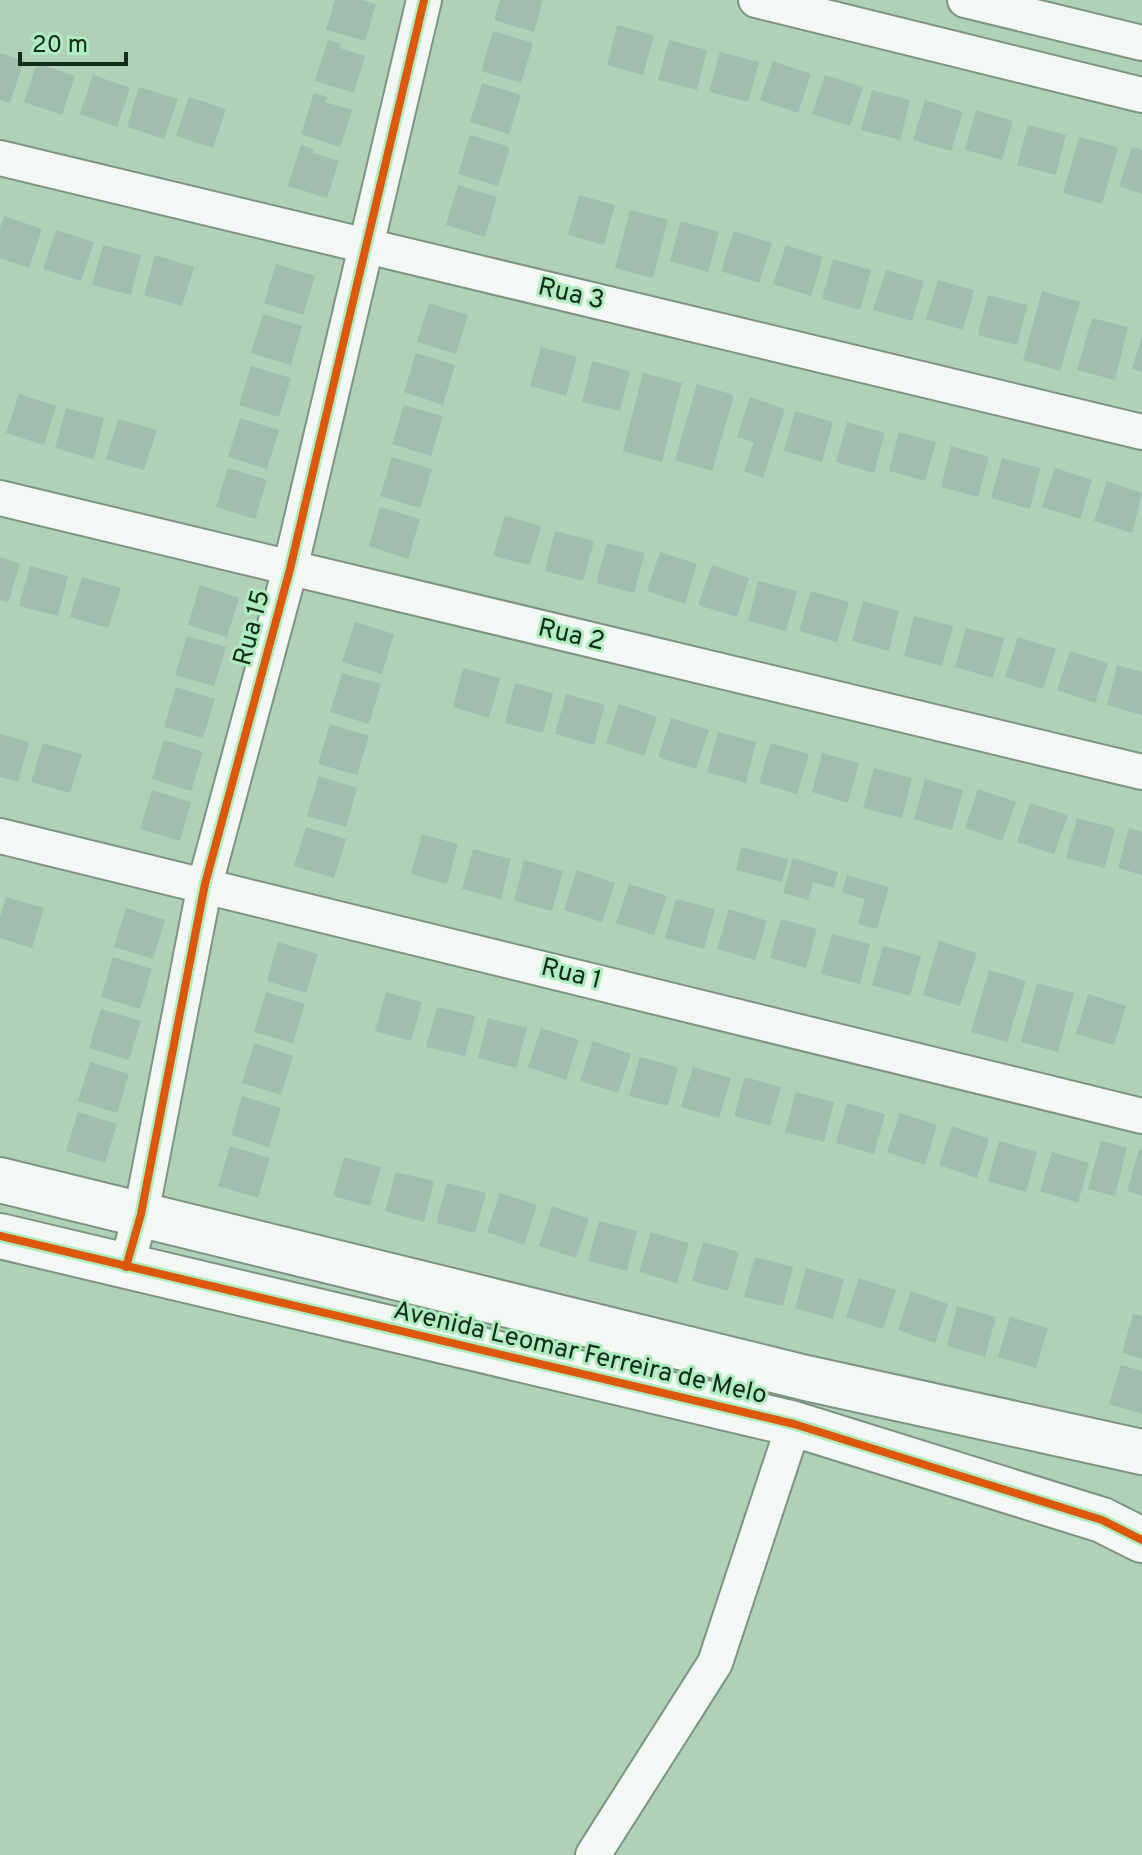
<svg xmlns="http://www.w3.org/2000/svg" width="1142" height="1855" viewBox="0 0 1142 1855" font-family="Overpass,sans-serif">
<rect width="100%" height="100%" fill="#b0d1b8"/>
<g fill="#a0bdae">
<polygon points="335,0 362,0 376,4 365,41 326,30"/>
<polygon points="500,0 543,0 534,32 494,20"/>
<polygon points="617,25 654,35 643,75 607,65"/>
<polygon points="493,31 533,43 521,83 481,71"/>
<polygon points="328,40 341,44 340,48 365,56 354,93 315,81"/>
<polygon points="669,40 707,50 697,90 658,80"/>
<polygon points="720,52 759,62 748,102 709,92"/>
<polygon points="0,53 24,61 10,103 0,100"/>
<polygon points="773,61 811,74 798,113 760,100"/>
<polygon points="37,63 75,76 62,115 24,102"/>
<polygon points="93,75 130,88 117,127 80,114"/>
<polygon points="825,75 863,87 850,126 812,114"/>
<polygon points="482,83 521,95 509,134 470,122"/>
<polygon points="139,87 178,99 164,139 127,127"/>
<polygon points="872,90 910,100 900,140 861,130"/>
<polygon points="314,93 327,97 325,102 352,110 340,147 301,134"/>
<polygon points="189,97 226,109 213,148 176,136"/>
<polygon points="925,100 963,112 951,151 913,140"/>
<polygon points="976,110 1013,121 1002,160 965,150"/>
<polygon points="1028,125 1066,135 1056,175 1017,165"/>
<polygon points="470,135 510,147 498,186 458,174"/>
<polygon points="1079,137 1118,147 1102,204 1063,193"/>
<polygon points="301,145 314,149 313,153 339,161 327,198 288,186"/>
<polygon points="1132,147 1142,150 1142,194 1119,186"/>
<polygon points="458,185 497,197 485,237 446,225"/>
<polygon points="579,195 615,205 604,245 568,235"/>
<polygon points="630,210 668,220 653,278 615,268"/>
<polygon points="4,216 42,229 29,268 0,258 0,228"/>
<polygon points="681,221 719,232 708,272 670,261"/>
<polygon points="56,230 94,242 81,281 43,269"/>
<polygon points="734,231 772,243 759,283 721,271"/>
<polygon points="103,245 141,255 131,295 92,285"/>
<polygon points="786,245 823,257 811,296 773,284"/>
<polygon points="155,255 194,267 182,306 144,295"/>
<polygon points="833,259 871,270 860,310 822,299"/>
<polygon points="276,264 315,276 303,315 264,303"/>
<polygon points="886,270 924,281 912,321 873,310"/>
<polygon points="938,280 974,290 963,330 926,319"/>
<polygon points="1042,291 1080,302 1060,371 1023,360"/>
<polygon points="988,295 1027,305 1017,345 978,335"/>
<polygon points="429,303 468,315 456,354 417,342"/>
<polygon points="263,314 302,326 291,365 251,353"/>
<polygon points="1092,318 1128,327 1115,380 1077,370"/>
<polygon points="1141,339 1142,339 1142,372 1132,369"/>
<polygon points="541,347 577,357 566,396 530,386"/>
<polygon points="416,353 455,365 443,405 404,392"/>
<polygon points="592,361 630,371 620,411 582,402"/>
<polygon points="251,366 291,378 279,417 239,405"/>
<polygon points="643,373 682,383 662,462 623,451"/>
<polygon points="697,384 734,395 712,471 675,460"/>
<polygon points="19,394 56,406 44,445 6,433"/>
<polygon points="750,397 785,409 763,478 744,471 754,442 737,437"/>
<polygon points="404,405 443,416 431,456 392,444"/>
<polygon points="66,408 104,418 94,459 55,448"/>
<polygon points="795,411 833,422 822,462 784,451"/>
<polygon points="240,418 279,430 267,469 228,457"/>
<polygon points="118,419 157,430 144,470 106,459"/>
<polygon points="847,422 885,433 874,473 836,462"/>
<polygon points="899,432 936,442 925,481 889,471"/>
<polygon points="951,446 989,457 978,497 941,487"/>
<polygon points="392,457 432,469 420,508 380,496"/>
<polygon points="1002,458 1040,468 1030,509 991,498"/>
<polygon points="228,468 267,480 255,519 216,507"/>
<polygon points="1055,468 1092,480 1080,519 1042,507"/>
<polygon points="1107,481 1142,493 1132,533 1094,521"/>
<polygon points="380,507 420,519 408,559 369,546"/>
<polygon points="505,516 541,526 530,565 493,556"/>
<polygon points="555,531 594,541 583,581 545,571"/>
<polygon points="607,543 645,553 634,593 596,583"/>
<polygon points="660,552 697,564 685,604 647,591"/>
<polygon points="0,557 20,564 8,603 0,600"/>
<polygon points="712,565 749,578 737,617 698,605"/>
<polygon points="30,566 68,576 58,616 19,606"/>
<polygon points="82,577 121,588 108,628 70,617"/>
<polygon points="758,581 797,591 786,631 748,621"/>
<polygon points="200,585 239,598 227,637 188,625"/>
<polygon points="811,591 849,602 837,642 799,631"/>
<polygon points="863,601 899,611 889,651 852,641"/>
<polygon points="914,616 953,626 942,666 904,656"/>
<polygon points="355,622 394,634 382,674 342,662"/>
<polygon points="966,628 1004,638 993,678 955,667"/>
<polygon points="187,636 226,647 214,686 175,675"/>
<polygon points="1018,637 1056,649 1043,689 1005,677"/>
<polygon points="1070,651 1108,663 1095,703 1057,690"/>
<polygon points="1117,665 1142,672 1142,715 1107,705"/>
<polygon points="463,668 500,678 489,718 453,707"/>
<polygon points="342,673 381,684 369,724 330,712"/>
<polygon points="515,683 553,693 543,733 505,723"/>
<polygon points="176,687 215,699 203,738 164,727"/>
<polygon points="566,694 605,705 594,745 555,734"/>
<polygon points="619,704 657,717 644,756 606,743"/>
<polygon points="671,718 709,730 696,769 658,757"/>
<polygon points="330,724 369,736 357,775 318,764"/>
<polygon points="718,732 756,742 746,783 707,772"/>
<polygon points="0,734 29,742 18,782 0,777"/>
<polygon points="164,740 203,752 191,791 152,779"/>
<polygon points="43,743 82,754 70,793 31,782"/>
<polygon points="771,743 809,754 797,794 759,783"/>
<polygon points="822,753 859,763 848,803 812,792"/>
<polygon points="874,768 912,778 902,818 863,808"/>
<polygon points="319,776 357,788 346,827 307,816"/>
<polygon points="925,779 963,790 952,830 914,819"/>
<polygon points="978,789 1016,802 1002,841 965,828"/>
<polygon points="152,790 191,802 180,841 140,829"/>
<polygon points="1030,803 1068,815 1054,854 1017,842"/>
<polygon points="1077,818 1115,828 1105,868 1066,858"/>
<polygon points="306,827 346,839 334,878 294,866"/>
<polygon points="1129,828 1142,832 1142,875 1118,868"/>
<polygon points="422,834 458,844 447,884 411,874"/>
<polygon points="741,847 788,859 782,882 736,870"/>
<polygon points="473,849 511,859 501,899 462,889"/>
<polygon points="793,858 838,872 834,888 813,882 808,900 783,893"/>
<polygon points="524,860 563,871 552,911 514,901"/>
<polygon points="577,870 615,883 602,922 564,910"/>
<polygon points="847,875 889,887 877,929 858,924 865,899 842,893"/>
<polygon points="629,884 667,896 654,935 616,923"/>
<polygon points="6,897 44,908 32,948 0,938 0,917"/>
<polygon points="676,899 715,909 704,949 665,938"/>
<polygon points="126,908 165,920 153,959 114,947"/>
<polygon points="729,909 767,921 755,960 717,949"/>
<polygon points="781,919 817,929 806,968 770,958"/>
<polygon points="832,934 870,944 860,984 821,974"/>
<polygon points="939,941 977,953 960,1006 923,995"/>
<polygon points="278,942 318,954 306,993 267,981"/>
<polygon points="883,946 921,956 910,996 872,985"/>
<polygon points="113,957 152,969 140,1009 101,997"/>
<polygon points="989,970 1026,981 1007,1042 971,1032"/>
<polygon points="1037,983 1074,993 1058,1052 1021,1042"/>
<polygon points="266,992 305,1004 293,1043 254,1032"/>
<polygon points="386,992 422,1002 411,1041 375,1031"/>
<polygon points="1088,994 1126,1006 1114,1045 1076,1034"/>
<polygon points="437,1007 475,1016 465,1056 426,1047"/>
<polygon points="101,1009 141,1021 129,1060 89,1048"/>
<polygon points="488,1018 527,1028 516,1068 478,1058"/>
<polygon points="541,1028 579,1040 566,1080 528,1067"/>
<polygon points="593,1041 631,1054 618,1093 580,1081"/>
<polygon points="254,1043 293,1056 281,1095 242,1083"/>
<polygon points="640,1057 678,1067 668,1106 629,1096"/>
<polygon points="90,1062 129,1074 117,1113 78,1101"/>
<polygon points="693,1067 731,1078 719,1118 681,1107"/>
<polygon points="745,1077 781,1087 770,1126 734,1116"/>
<polygon points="796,1092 834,1102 824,1142 785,1132"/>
<polygon points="242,1096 281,1108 269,1147 231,1135"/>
<polygon points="847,1103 885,1114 874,1154 836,1143"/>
<polygon points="78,1112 117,1124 105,1163 66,1151"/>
<polygon points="900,1113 937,1125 925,1165 887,1152"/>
<polygon points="952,1126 989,1139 977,1178 939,1165"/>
<polygon points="999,1141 1037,1152 1026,1192 988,1181"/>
<polygon points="1101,1141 1127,1147 1115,1196 1088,1189"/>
<polygon points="230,1146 270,1158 258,1198 218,1186"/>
<polygon points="1139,1150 1142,1151 1142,1196 1127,1191"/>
<polygon points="1052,1152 1089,1163 1078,1203 1040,1191"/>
<polygon points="344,1157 381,1167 370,1206 333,1196"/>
<polygon points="396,1172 434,1181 424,1222 385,1211"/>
<polygon points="447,1183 486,1193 475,1233 436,1223"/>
<polygon points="500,1193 537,1205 524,1245 487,1232"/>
<polygon points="552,1206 589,1219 576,1258 539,1246"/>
<polygon points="599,1221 637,1231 627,1271 588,1261"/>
<polygon points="651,1232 689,1243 677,1283 639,1272"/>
<polygon points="703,1242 739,1252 728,1291 692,1281"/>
<polygon points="755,1257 793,1267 783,1306 744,1297"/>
<polygon points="806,1268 844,1279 833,1319 795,1308"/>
<polygon points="859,1278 896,1290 883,1329 846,1317"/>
<polygon points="911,1291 948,1304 935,1343 898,1330"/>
<polygon points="957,1306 996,1317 985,1357 947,1346"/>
<polygon points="1133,1314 1142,1316 1142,1359 1122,1353"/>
<polygon points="1010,1317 1048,1328 1036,1368 998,1357"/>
<polygon points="1121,1365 1142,1371 1142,1414 1109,1404"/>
</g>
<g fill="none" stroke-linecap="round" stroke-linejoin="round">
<g stroke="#7c9583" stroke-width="38">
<g id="street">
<polyline points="756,0 1142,95"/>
<polyline points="965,0 1142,43"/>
<polyline points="0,158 1142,432"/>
<polyline points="0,498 1142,772"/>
<polyline points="0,836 1142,1116"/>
<polyline points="126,1267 141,1214 205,884 290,569 424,0"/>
<polyline points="593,1855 715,1663 794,1424"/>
</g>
</g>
<g stroke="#7c9583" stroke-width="48">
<g id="secondary">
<polyline points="0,1180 806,1378 1142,1452"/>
<polyline points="0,1236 794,1424 1102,1520 1142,1540"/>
</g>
</g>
<use href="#street" stroke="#f3f8f4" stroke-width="34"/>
<use href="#secondary" stroke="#f3f8f4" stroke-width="44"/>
<g stroke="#afecbf" stroke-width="13">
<g id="cycleway">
<polyline points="0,1236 794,1424 1102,1520 1142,1540"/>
<polyline points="126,1267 141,1214 205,884 290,569 424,0"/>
</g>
</g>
<use href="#cycleway" stroke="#dd570d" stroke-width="8"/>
</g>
<g text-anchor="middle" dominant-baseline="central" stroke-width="6" stroke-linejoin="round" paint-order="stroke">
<g font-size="26" fill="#142c1b" stroke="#afecbf">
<text transform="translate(571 295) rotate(13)">Rua 3</text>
<text transform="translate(253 628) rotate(-75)">Rua 15</text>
<text transform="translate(571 636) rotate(13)">Rua 2</text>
<text transform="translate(571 975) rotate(14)">Rua 1</text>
<text transform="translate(580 1354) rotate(13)">Avenida Leomar Ferreira de Melo</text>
</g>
</g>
<path d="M20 52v12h106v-12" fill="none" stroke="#142c1b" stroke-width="4"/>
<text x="32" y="52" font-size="24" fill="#142c1b" stroke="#afecbf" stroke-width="6" paint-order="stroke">20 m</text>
</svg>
